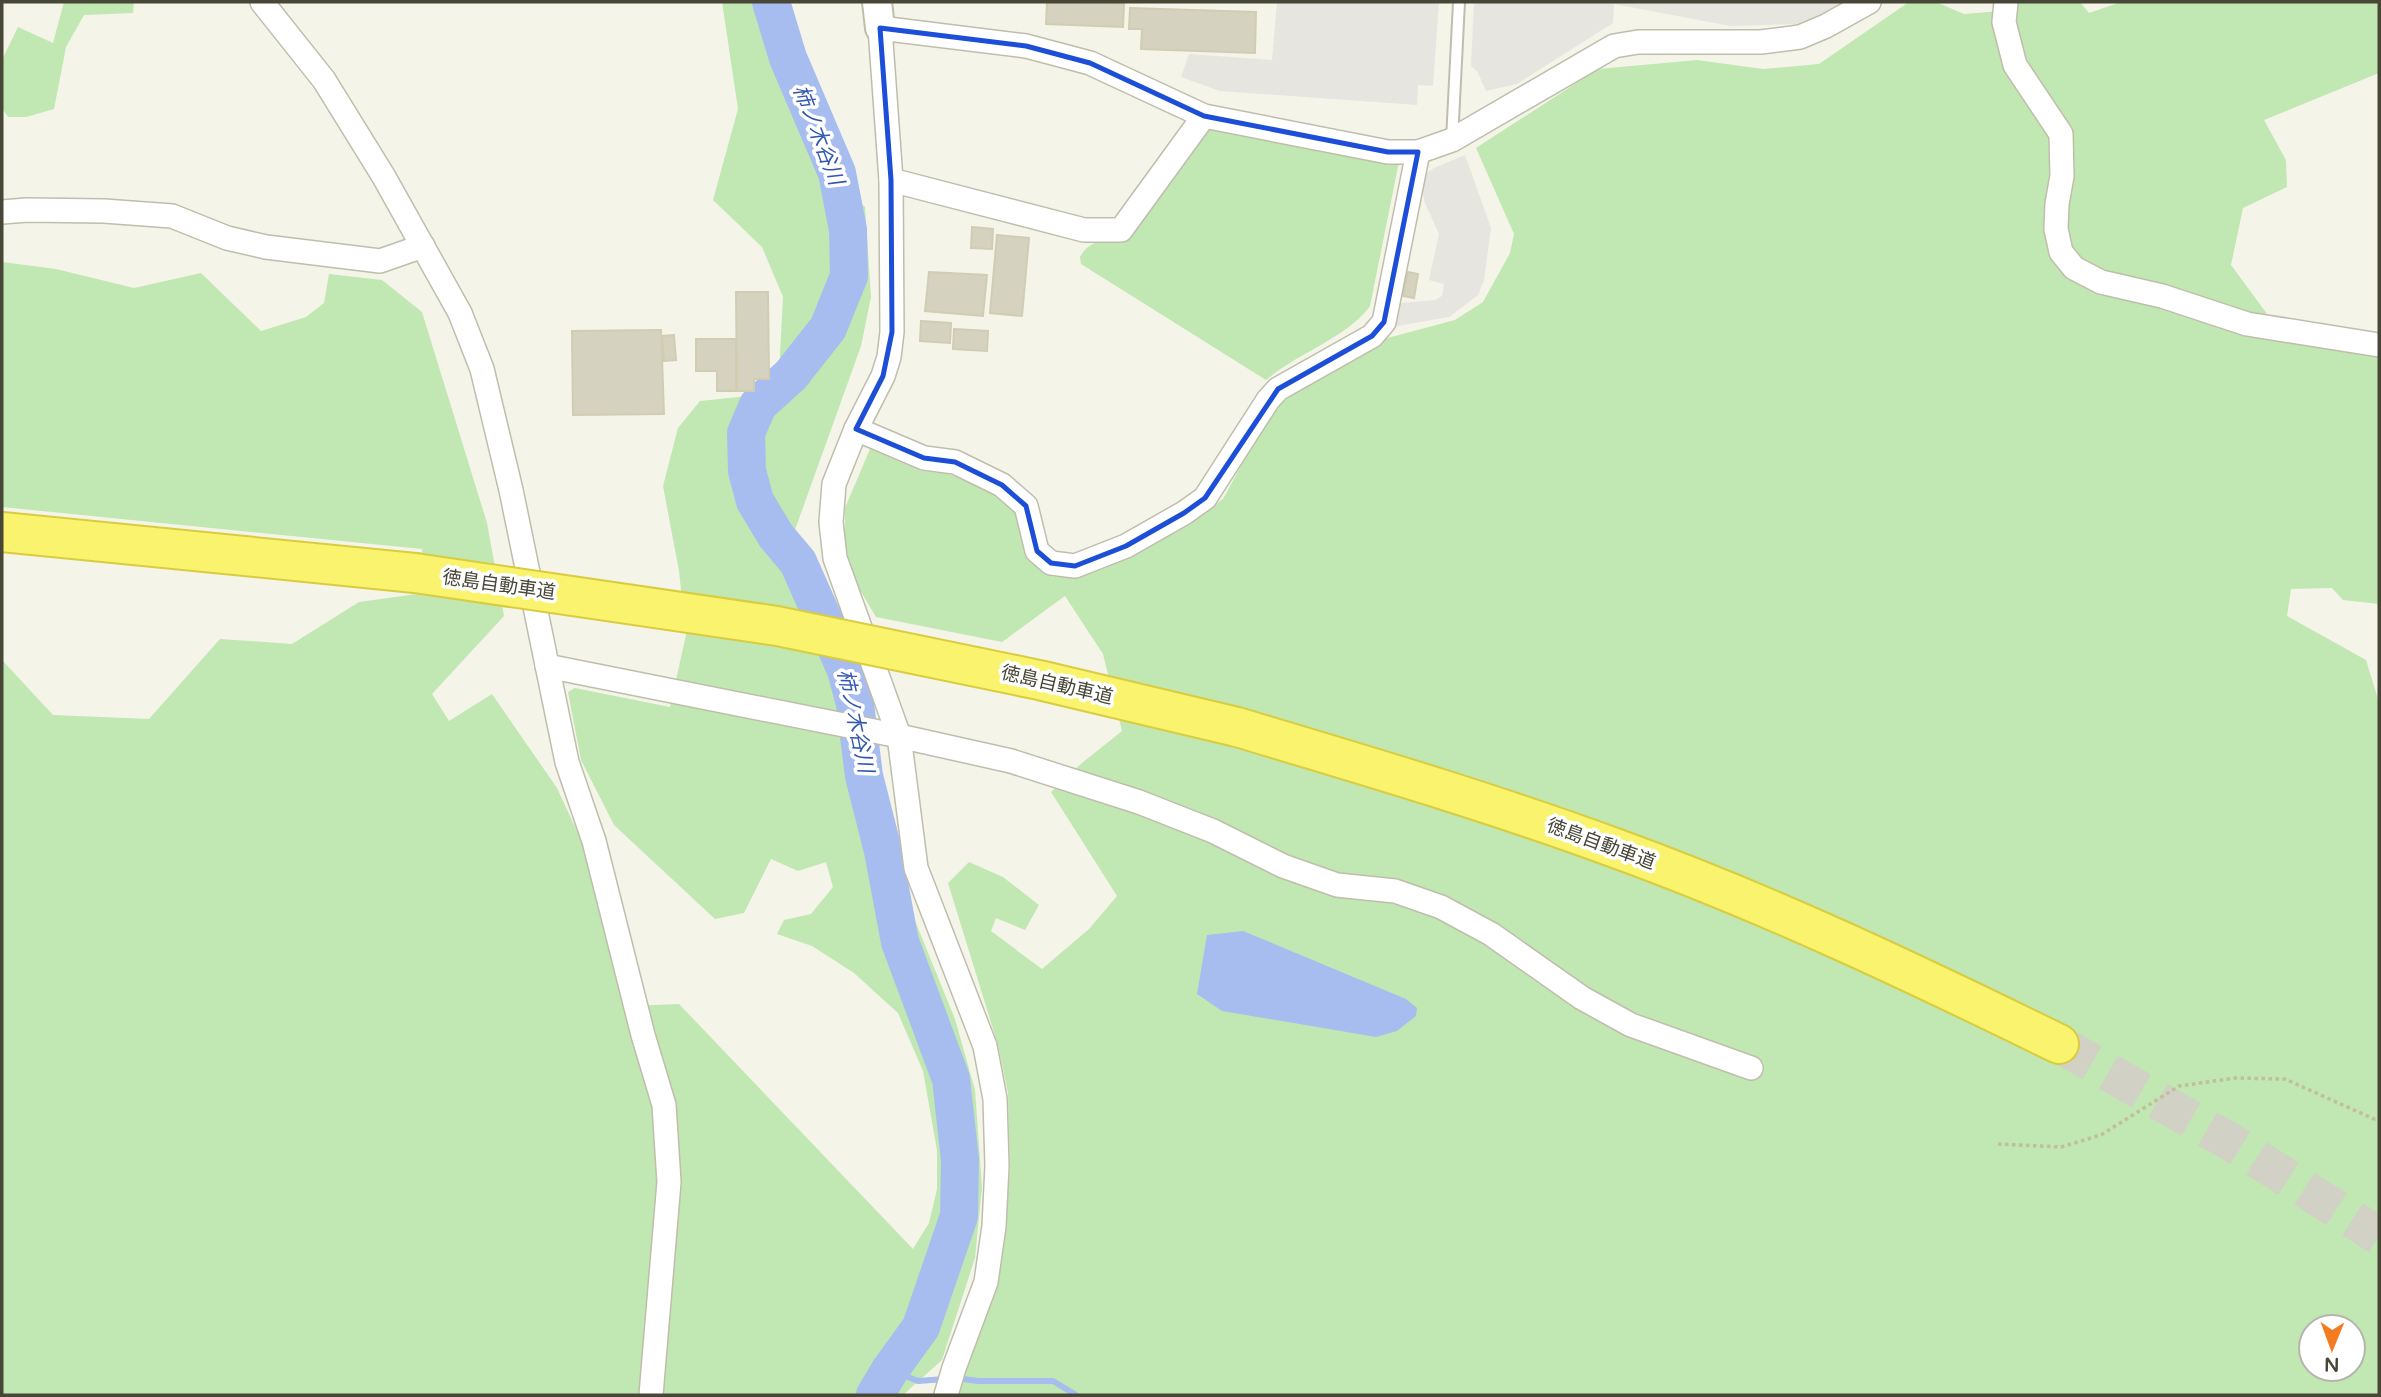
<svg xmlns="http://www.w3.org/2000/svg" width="2381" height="1397" viewBox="0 0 2381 1397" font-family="'Varela Round','Noto Sans JP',sans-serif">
<rect width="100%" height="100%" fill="#f4f4e9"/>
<g fill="#c1e7b3" fill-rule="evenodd">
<polygon points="64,2 134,2 133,13 84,15 66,47 54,109 26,117 8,117 2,108 2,60 18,27 53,43"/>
<polygon points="722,2 763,2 824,168 865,207 871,297 861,346 782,566 837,673 862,811 913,916 955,1019 975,1090 982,1187 975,1258 942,1360 903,1395 2,1395 2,660 53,715 149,719 220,639 292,644 359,602 424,593 422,549 2,507 2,262 56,269 134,288 201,273 261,331 306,317 324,303 329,274 382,280 422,312 487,523 504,616 432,694 449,721 492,694 557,788 590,859 627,1006 679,1004 913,1249 929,1223 937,1189 937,1150 923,1071 898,1013 854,973 812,946 777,934 784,920 811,914 833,887 826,862 798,871 771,859 744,913 715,919 614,825 581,760 568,692 575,688 670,707 686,635 679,571 663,486 678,428 700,401 748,396 765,389 779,374 783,297 762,247 713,200 738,109"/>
<path d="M1909,2H1936L1964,14L2001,11L2005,2H2080L2089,13L2121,2H2379V73L2264,120L2286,160L2287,187L2243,208L2231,265L2287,341L2379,353V604L2343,600L2332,588L2291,589L2287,616L2366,660L2379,702V1395H957L1000,1269L1010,1170L1008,1093L998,1045L948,883L969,862L1003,877L1039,905L1025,930L996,918L991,931L1042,969L1089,929L1117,896L1051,792L1082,763L1122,731L1103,654L1065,596L1002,642L876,617L854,580L845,546V508L870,449L921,471L948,474L992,489L1016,513L1028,553L1053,577L1128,557L1180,530L1223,499L1254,442L1282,402L1380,340L1455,320L1483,302L1510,253L1514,234L1476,148L1598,69L1697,60L1763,69L1819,64ZM2311,1327H2353V1369H2311Z"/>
<path d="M1213,129L1399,162L1370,306C1348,337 1296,354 1266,380L1081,264L1080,257C1090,238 1109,240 1129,239L1194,139L1202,131Z"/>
</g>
<g fill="#e6e5e0">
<polygon points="1277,2 1439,2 1433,86 1418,85 1417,105 1220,91 1181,77 1189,54 1272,60"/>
<polygon points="1474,2 1842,2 1822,14 1796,24 1730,26 1614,4 1613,23 1517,84 1486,91 1477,71 1471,66"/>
<polygon points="1465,155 1491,228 1484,280 1478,295 1449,317 1386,328 1393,296 1401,303 1435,300 1442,296 1444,284 1429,280 1439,234 1425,203 1421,186 1423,175 1434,168"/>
</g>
<polygon fill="#a7bdef" points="1243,931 1406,999 1417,1008 1416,1016 1397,1031 1376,1037 1222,1011 1197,994 1207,935"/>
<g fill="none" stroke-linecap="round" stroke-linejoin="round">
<g stroke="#a7bdef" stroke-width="6">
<polyline points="890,1370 918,1381 945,1379"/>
<polyline points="956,1378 978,1381 1053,1381 1076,1395"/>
</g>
<polyline stroke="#a7bdef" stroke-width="38" points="771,2 788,58 837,173 848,230 849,276 828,328 791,375 758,405 746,433 747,471 755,501 776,536 798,562 846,670 855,704 864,776 883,851 900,942 951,1079 960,1160 959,1216 921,1327 890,1370 875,1395"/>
</g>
<g fill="#d5d3bf" stroke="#d0cdb2" stroke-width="2">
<polygon points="1047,2 1124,3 1123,27 1046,24"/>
<polygon points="1130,8 1256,12 1255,53 1141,49 1142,29 1129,29"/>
<polygon points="972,227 993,229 992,249 971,248"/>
<polygon points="997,235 1029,238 1022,316 990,313"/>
<polygon points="929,272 987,275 983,316 925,311"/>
<polygon points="1408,272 1418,274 1414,298 1403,296"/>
<polygon points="736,292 768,292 769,379 754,379 754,391 737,391"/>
<polygon points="921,321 951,323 950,343 920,341"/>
<polygon points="954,329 988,331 987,351 953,349"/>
<polygon points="661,330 664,414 573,415 572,331"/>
<polygon points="674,335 676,360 664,361 662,336"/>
<polygon points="696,339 736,339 736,391 717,391 717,371 696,371"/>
</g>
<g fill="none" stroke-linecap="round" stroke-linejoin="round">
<polyline stroke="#d1d1c5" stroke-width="38" stroke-dasharray="38 19" stroke-linecap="butt" points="2059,1044 2229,1141 2379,1236"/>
<g stroke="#bfbeac" stroke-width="14">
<polyline id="service" points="1452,140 1459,2"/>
</g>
<g stroke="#bfbeac" stroke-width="26">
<g id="minor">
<polyline points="262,2 324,80 384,177 460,313 482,369 511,490 567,762 594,841 643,1035 664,1105 669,1182 651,1395"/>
<polyline points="2006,2 2004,22 2015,65 2061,134 2062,176 2057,204 2056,229 2061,252 2074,268 2101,282 2162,296 2247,324 2379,345"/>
<polyline points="891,180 1084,230 1121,230 1204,116"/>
<polyline points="2,212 27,210 104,211 172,216 227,238 266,247 380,261 423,246"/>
<polyline points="856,429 924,458 955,462 1002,485 1026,506 1037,551 1051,563 1075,566 1126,546 1184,513 1205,498 1268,400 1278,389 1372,336 1384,322 1418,152"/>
<polyline points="547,666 899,736 1011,761 1139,802 1213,831 1283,866 1337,885 1395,891 1441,907 1491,934 1582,998 1631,1025 1751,1068"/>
<polyline points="946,1395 954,1368 986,1282 994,1226 997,1166 995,1099 985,1046 916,868 899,736 835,558 831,522 834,484 856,429 883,376 889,357 892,332 891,180 880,28 1026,46 1090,63 1204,116 1388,152 1418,152 1452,140 1614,46 1638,42 1761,42 1800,37 1826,26 1869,2"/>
</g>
</g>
<g stroke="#bfbeac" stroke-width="32">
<polyline id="tertiary" points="877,2 880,28"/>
</g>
<g stroke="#d9cc3e" stroke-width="42">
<g id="motorway">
<polyline points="2,532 415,573"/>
<path d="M1237,727C1364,765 1490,802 1615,848C1767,903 1914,973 2059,1044"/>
</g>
</g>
<polyline stroke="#c1be9d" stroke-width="3.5" stroke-dasharray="3.5 3.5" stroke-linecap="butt" points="1998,1144 2061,1147 2101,1135 2179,1086 2236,1078 2285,1079 2374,1119 2379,1119"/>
<use href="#service" stroke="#fff" stroke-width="10"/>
<use href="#minor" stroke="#fff" stroke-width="23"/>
<use href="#tertiary" stroke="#fff" stroke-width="28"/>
<use href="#motorway" stroke="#faf36e" stroke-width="38"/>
<g stroke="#d9cc3e" stroke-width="42" stroke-linecap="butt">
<polyline id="motorway-bridge" points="415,573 777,626 1039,680 1237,727"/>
</g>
<use href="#motorway-bridge" stroke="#faf36e" stroke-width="38"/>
</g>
<path fill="none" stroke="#1d4ed8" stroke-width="5" stroke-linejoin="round" d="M880,28L1026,46L1090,63L1204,116L1388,152H1418L1384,322L1372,336L1278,389L1205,498L1184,513L1126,546L1075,566L1051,563L1037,551L1026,506L1002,485L955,462L924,458L856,429L883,376L892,332L891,180Z"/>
<g text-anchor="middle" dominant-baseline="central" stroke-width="7" stroke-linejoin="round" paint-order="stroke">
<g font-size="19" fill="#474637" stroke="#fff">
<text transform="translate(499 585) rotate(8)">徳島自動車道</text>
<text transform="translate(1057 685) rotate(13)">徳島自動車道</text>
<text transform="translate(1601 844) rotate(20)">徳島自動車道</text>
</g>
<g font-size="21" font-style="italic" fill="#3358b1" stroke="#fff">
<text transform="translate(818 135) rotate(69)">柿ノ木谷川</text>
<text transform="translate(855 721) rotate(78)">柿ノ木谷川</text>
</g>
</g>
<rect width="2381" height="1397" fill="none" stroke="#474637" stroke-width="7"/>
<g transform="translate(2332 1348) rotate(181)"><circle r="33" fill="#ffffff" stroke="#b5b5af" stroke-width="2"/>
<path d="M0-5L12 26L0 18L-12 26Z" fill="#f47c20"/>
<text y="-10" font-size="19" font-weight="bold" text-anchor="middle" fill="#474637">N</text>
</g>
</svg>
